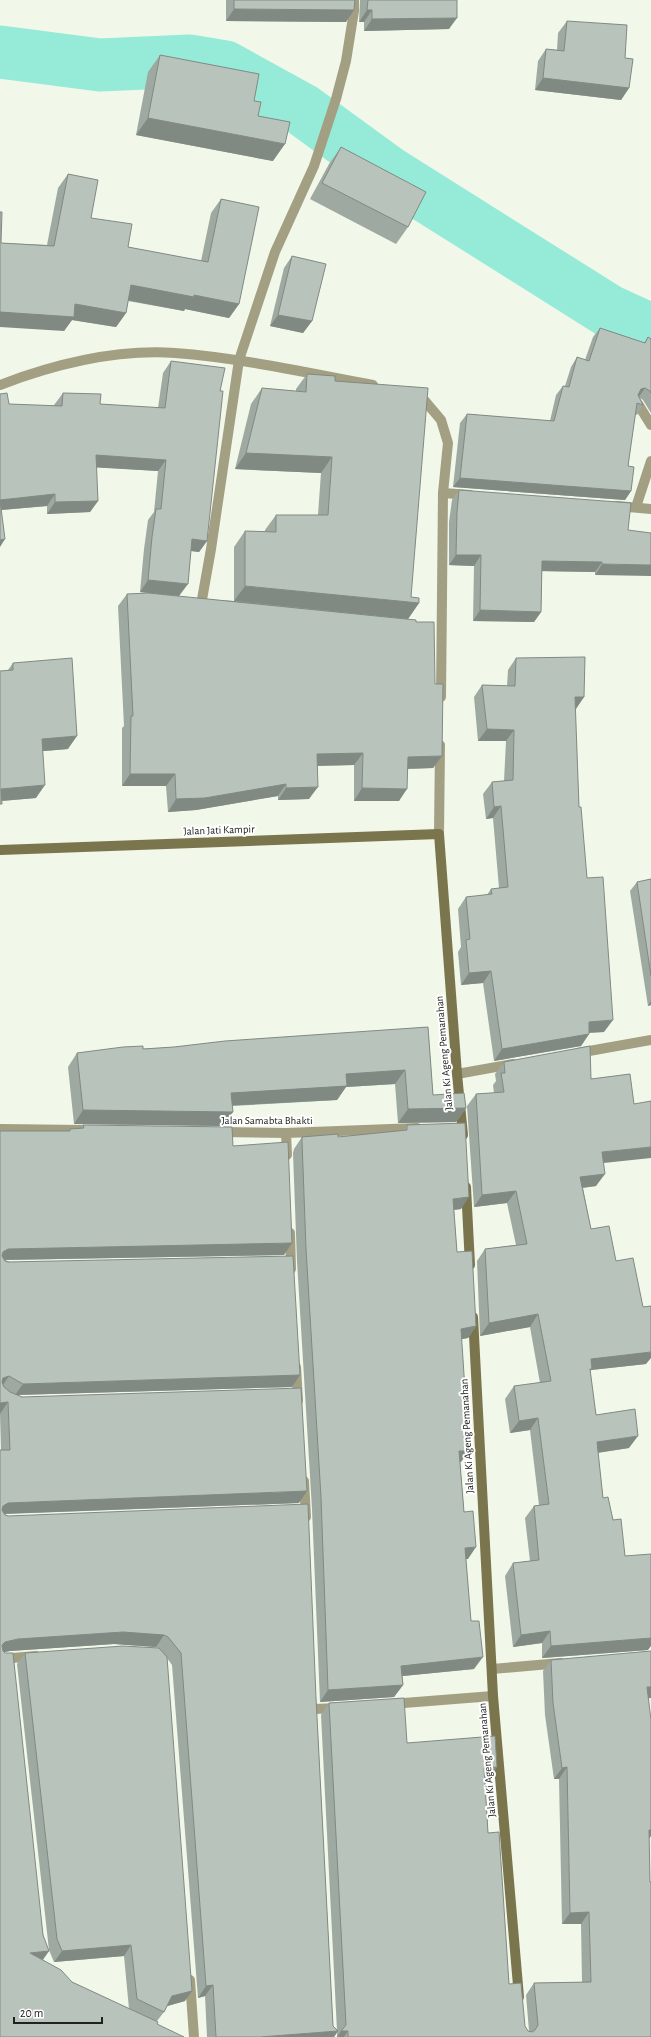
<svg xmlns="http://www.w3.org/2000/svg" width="651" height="2037" viewBox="0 0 651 2037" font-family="'Alegreya Sans',sans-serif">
<rect width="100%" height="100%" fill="#f1f7e9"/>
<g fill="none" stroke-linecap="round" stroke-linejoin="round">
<polyline stroke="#96ead8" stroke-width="53" points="0,52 100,65 189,61 225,67 303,110 388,172 609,311 651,330"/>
<g stroke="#a29f83" stroke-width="10">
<path d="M0,385C55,364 116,349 175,353C242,358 308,373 373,385"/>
<polyline points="415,396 425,401 441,420 448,443 443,493 441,697"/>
<polyline points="638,404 651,425"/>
<polyline points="443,493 470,495"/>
<polyline points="617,506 651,509"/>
<polyline points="636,507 651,461"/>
<polyline points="201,605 211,549 239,360 275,252 314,166 336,99 346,61 354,11 354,0"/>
<polyline points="439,834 440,745"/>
<polyline points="578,1053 651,1040"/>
<polyline points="457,1074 513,1064"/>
<polyline points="0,1129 83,1130"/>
<polyline points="219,1132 286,1133 417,1128"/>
<polyline points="286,1133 287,1155"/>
<polyline points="290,1233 291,1269"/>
<polyline points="296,1367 298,1401"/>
<polyline points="304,1481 306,1517"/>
<polyline points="0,1659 36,1656"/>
<polyline points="492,1669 561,1663"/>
<polyline points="391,1704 493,1696"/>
<polyline points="314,1709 338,1708"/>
<polyline points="190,1980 194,2037"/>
</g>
<g stroke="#7b754d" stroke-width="10">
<polyline points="0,850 439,834 457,1074 463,1135"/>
<polyline points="466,1187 470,1265"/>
<polyline points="473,1317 493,1696 519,1997"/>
</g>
</g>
<g fill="#9ea9a1" fill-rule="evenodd">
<polygon points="226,0 355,0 346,22 226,21"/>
<polygon points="360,0 457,0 449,29 364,31 364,22 359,22"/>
<polygon points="567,21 625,58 629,88 621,100 535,90 538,61 546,49 557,50 558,33"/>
<polygon points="160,55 254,101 258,116 273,161 136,135 148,72"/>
<polygon points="341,147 408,227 396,244 310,199 329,164"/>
<polygon points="68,174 91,218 128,247 201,261 211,213 221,199 239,304 229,318 185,309 184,311 128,301 126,313 116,327 72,320 64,331 1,243 47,245 58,188"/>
<polygon points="292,256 312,321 303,333 270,326 284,268"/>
<polygon points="600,328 644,343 648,337 651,339 651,413 643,400 640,398 643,405 637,415 635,414 628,466 631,491 625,500 453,487 460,423 467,414 550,421 556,395 563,386 565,386 571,367 577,357 585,360 593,337"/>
<polygon points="171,361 220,391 207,541 199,552 191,551 179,596 140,592 144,549 148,520 154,512 158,471 96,467 98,501 90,512 47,514 47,506 2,510 0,394 9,404 54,406 54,405 63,393 100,404 158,408 163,373"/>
<polygon points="307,374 335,381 411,597 419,603 408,619 416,622 435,684 442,756 433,768 408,769 399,801 354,801 354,765 317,766 309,799 278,800 278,796 196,810 168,812 166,786 122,786 122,728 124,726 118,606 127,594 234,601 234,547 245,531 265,532 265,530 276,515 318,515 321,473 235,469 251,404 262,388 296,391 296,389"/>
<polygon points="459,490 628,530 595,575 595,572 542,571 541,612 534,622 473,621 474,566 449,565 449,522 452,500"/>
<polygon points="516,658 584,697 575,709 579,807 604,1032 589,1033 589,1034 581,1046 494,1061 483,983 461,985 458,952 461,947 458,909 466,897 487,895 491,889 499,888 493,818 486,819 483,794 492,782 504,781 506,741 478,741 474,697 482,685 507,686 508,670"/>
<polygon points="13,663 68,749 43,751 36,798 2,801 8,670"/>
<polygon points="651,879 651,1005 648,1006 630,891 637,882"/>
<polygon points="428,1027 433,1095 466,1108 456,1122 398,1123 395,1084 346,1087 337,1100 232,1106 223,1126 74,1124 68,1067 77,1053 174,1047"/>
<polygon points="504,1062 591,1079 603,1163 596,1186 583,1188 591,1229 616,1261 646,1364 591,1370 590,1372 596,1415 629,1448 598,1453 603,1498 613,1520 625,1556 648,1650 542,1658 542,1643 513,1647 505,1576 513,1563 530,1561 525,1518 534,1506 539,1505 530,1430 510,1433 505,1399 514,1386 540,1383 530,1327 480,1336 477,1261 485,1249 516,1245 507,1203 474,1207 467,1106 476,1094 494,1093 493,1085 496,1081 495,1074"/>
<path d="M83,1125L233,1146L284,1255L5,1260L300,1375L292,1387L18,1395L299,1503L5,1514L316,1698L333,2026L337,2031L321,1715L329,1703L407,1743L497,1767L489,1779H485L488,1833L509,1984L525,2026L528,2031H529L526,1995L534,1983L582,1982L581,1924H562L559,1779H554L545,1715L543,1671L551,1660L648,1699L649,1838L650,1882L651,2037H337V2032L334,2037H207L205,1996L198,1998L172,1665L167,1658L185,2001L167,2006L164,2012L157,2021L0,2037L1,1450L0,1414V1131H68L70,1129H81ZM114,1644L156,1647L159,1648L25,1653L17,1664L49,1950L54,1962L124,1956L129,2009L72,1982L43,1960L49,1951L43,1935L4,1652L10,1651Z"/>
<polygon points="407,1125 461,1209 454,1210 457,1252 476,1326 468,1338 461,1339 460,1462 468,1559 466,1559 474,1669 402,1676 403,1685 394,1697 320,1702 312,1509 297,1261 293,1153 294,1149 302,1137 338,1137 403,1131"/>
</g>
<g fill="#818983">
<polygon points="234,9 354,10 346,22 226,21"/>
<polygon points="367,10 372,10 364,22 359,22"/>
<polygon points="457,18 449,29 364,31 372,19"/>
<polygon points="543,78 629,88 621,100 535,90"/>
<polygon points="148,118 285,144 273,161 136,135"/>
<polygon points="131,285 194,295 239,304 229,318 185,309 184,311 121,299"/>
<polygon points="75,304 126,313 116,327 72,320 64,331 0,327 0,312"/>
<polygon points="278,315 312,321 303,333 270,326"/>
<polygon points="645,388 638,398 634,399 641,389"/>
<polygon points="246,453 332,457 321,473 235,469"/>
<polygon points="96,455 166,460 158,471 88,467"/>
<polygon points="460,478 631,491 625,500 453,487"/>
<polygon points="55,494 47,506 0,510 0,500"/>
<polygon points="98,501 90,512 47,514 55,502"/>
<polygon points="5,539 0,547 0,540"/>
<polygon points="192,539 207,541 199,552 184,550"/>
<polygon points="456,555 481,555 474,566 449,565"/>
<polygon points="542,561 602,562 595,572 535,571"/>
<polygon points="602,564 651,565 651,576 595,575"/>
<polygon points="148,580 188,584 179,596 140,592"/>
<polygon points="245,586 419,603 408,619 234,601"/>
<polygon points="480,610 541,612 534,622 473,621"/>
<polygon points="575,697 584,697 576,709 566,708"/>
<polygon points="487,729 514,730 506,741 478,741"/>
<polygon points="77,736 68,749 33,752 42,739"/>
<polygon points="363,753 354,765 308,766 317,754"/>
<polygon points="442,756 433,768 399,769 408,757"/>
<polygon points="130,774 175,774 166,786 122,786"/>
<polygon points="286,784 278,796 196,810 168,812 176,799"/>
<polygon points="45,785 36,798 0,801 1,789"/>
<polygon points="318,787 309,799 278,800 286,788"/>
<polygon points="362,788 407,789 399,801 354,801"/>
<polygon points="501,806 493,818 486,819 494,807"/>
<polygon points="491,971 483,983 461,985 469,973"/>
<polygon points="651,1001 651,1005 648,1006"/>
<polygon points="613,1020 604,1032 581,1033 589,1022"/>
<polygon points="589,1034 581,1046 494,1061 502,1049"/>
<polygon points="405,1070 395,1084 346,1087 337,1100 221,1106 231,1093 346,1074"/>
<polygon points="466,1108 456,1122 398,1123 408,1109"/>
<polygon points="83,1110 233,1112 223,1126 74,1124"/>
<polygon points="651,1147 651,1158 594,1164 602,1152"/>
<polygon points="605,1174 596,1186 572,1189 580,1177"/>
<polygon points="516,1191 507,1203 474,1207 482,1195"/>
<polygon points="469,1197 461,1209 444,1211 453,1199"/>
<polygon points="292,1243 284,1255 0,1260 3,1252 8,1249"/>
<polygon points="538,1314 530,1327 480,1336 489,1323"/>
<polygon points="476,1326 468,1338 452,1341 461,1329"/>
<polygon points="651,1352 651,1358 646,1364 591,1370 584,1381 591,1359"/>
<polygon points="300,1375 292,1387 15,1395 23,1384"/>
<polygon points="9,1376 1,1388 0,1383 3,1378"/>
<polygon points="8,1402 0,1414 0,1403"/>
<polygon points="538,1418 530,1430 510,1433 519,1421"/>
<polygon points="638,1436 629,1448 588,1454 597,1442"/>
<polygon points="459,1451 469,1451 461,1462 451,1463"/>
<polygon points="307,1491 299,1503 0,1514 3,1506 8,1503"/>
<polygon points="476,1547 468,1559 457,1560 465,1548"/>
<polygon points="550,1631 542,1643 513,1647 521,1635"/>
<polygon points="123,1632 164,1635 156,1647 114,1644 10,1651 0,1653 0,1648 5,1642 18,1639"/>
<polygon points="651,1638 651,1646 648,1650 542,1658 551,1646"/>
<polygon points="483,1657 474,1669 393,1677 401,1666"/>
<polygon points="403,1685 394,1697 320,1702 328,1690"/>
<polygon points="647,1687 651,1687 651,1698 639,1699"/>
<polygon points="497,1767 489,1779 476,1780 484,1768"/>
<polygon points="567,1767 559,1779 554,1779 562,1768"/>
<polygon points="649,1830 651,1830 651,1836 647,1842"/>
<polygon points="589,1912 581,1924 562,1924 570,1913"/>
<polygon points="131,1945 124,1956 54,1962 62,1951"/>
<polygon points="49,1951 40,1963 30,1953"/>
<polygon points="213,1985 205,1996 198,1998 206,1986"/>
<polygon points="192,1991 185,2001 164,2007 172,1996"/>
<polygon points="338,2031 334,2037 260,2037"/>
<polygon points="341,2031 348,2031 344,2037 337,2037"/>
</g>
<g fill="#b8c4bb" stroke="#818983">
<polygon points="234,0 355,0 354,10 234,9"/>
<polygon points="368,0 457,0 457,18 372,19 372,10 367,10"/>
<polygon points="567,21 627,25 625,58 633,59 629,88 543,78 546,49 564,51"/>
<polygon points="160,55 259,74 254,101 261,102 258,116 290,122 285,144 148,118"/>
<polygon points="341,147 426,192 408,227 322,183"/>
<polygon points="68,174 98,180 91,218 132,224 128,247 208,262 221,199 259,207 239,304 194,295 194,297 131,285 126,313 75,304 74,317 0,312 0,212 2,212 1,243 54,246"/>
<polygon points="292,256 326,264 312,321 278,315"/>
<polygon points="600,328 645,343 648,337 651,339 651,393 650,391 645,388 641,389 638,395 643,405 637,403 628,466 634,467 631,491 460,478 467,414 554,421 563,386 569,387 577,357 589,361"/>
<polygon points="171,361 225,368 220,391 223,391 207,541 192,539 188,584 148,580 152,537 156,509 161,509 166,460 96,455 98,501 55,502 55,494 0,500 5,539 0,540 0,394 7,393 9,404 62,406 63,393 101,394 100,404 165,408"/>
<polygon points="307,374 335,376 335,381 428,388 411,597 419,598 419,603 245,586 245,531 276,532 276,515 328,515 332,457 246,453 262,388 306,392"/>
<polygon points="459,490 631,503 628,530 651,533 651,565 602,564 602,562 542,561 541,612 480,610 481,555 456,555 457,512"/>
<polygon points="148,593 416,620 416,622 434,622 435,684 443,684 442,756 408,757 407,789 362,788 363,753 317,754 318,787 286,788 286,784 205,798 176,799 175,774 130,774 131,716 133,716 127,594"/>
<polygon points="585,657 584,697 575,697 579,807 581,807 587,878 603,877 613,1020 589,1022 589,1034 502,1049 491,971 469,973 466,940 470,939 466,897 492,894 491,889 508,887 501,806 494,807 492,782 513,780 514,730 487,729 482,685 515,686 516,658"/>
<polygon points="72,658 77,736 42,739 45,785 1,789 2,804 0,804 0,671 13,670 13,663"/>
<polygon points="651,879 651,976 637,882"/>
<polygon points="428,1027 433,1095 464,1093 466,1108 408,1109 405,1070 346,1074 347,1086 231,1093 233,1112 83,1110 77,1053 123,1047 143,1046 143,1049 174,1047 225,1041"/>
<polygon points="590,1046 591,1079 630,1074 634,1104 651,1101 651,1147 602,1152 605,1174 580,1177 591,1229 609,1226 616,1261 633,1258 643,1307 651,1306 651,1352 591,1359 592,1369 590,1369 596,1415 635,1409 638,1436 597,1442 603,1498 608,1497 613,1520 621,1519 625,1556 651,1554 651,1638 551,1646 550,1631 521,1635 513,1563 539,1560 534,1506 549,1504 538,1418 519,1421 514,1386 551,1381 538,1314 489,1323 485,1249 527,1244 516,1191 482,1195 476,1094 504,1092 501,1073 505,1073 504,1062"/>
<polygon points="465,1123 469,1197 453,1199 457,1252 472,1251 476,1326 461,1329 469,1451 459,1451 464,1512 473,1511 476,1547 465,1548 471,1621 479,1621 483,1657 401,1666 403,1685 328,1690 321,1497 306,1249 302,1141 302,1137 338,1134 338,1137 407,1130 407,1125"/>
<polygon points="83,1125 232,1127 233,1146 288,1142 292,1243 8,1249 3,1252 2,1256 5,1261 8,1262 293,1256 300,1375 23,1384 9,1376 3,1378 2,1382 4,1387 10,1392 22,1397 301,1388 307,1491 8,1503 3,1506 2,1510 5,1515 8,1516 308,1504 316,1698 333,2026 338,2031 260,2037 216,2037 213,1985 206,1986 181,1653 168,1637 164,1635 123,1632 18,1639 5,1642 2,1645 3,1651 5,1653 13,1653 43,1935 49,1951 30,1953 61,1970 72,1982 158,2022 157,2024 184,2037 0,2037 0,1450 10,1450 8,1402 0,1403 0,1131 70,1131 70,1129 84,1128"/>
<polygon points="123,1646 159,1648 167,1657 192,1991 172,1996 164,2012 137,1999 131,1945 62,1951 57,1939 25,1653"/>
<polygon points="651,1651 651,1687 647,1687 651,1720 651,1830 649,1830 650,1882 651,1882 651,2037 348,2037 348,2031 341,2031 346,2025 329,1703 404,1698 407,1743 495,1736 497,1767 484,1768 488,1833 499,1832 509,1984 521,1983 525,2026 528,2031 532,2032 535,2030 538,2025 534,1983 591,1982 589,1912 570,1913 567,1767 562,1768 553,1703 551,1660"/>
</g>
<g text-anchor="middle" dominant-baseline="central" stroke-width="4" stroke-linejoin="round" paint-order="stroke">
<g font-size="11" fill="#20221e" stroke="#fff">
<text transform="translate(219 830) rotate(-2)">Jalan Jati Kampir</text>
<text transform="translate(444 1053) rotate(-95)">Jalan Ki Ageng Pemanahan</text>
<text x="267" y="1120">Jalan Samabta Bhakti</text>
<text transform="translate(467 1436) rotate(-93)">Jalan Ki Ageng Pemanahan</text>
<text transform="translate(487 1760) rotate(-95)">Jalan Ki Ageng Pemanahan</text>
</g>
</g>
<path d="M14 2017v6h88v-6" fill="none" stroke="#20221e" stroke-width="2"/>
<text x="20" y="2017" font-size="12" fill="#20221e" stroke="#ffffff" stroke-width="3" paint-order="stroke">20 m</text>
</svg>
